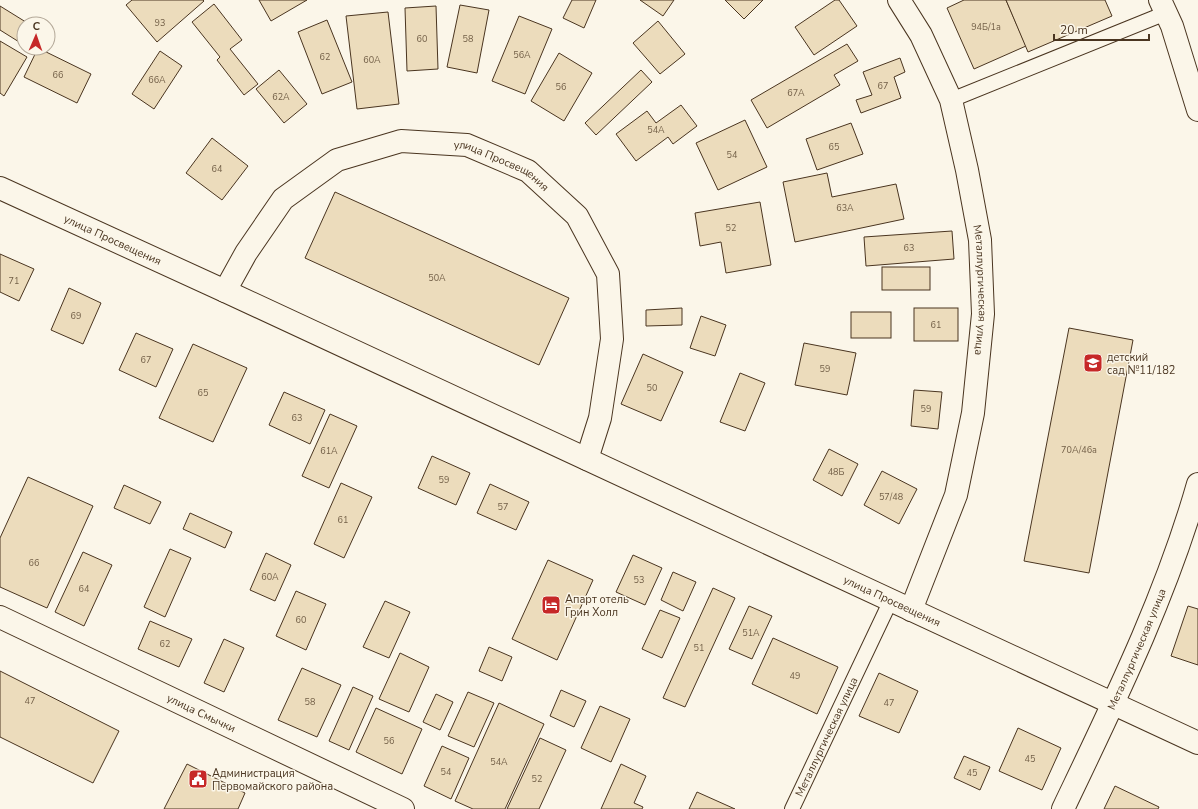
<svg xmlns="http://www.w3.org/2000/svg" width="1198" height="809" viewBox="0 0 1198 809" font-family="'Nunito Sans',sans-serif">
<rect width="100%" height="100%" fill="#fbf6e9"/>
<g fill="#ecdcbc" stroke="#4a3520">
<polygon points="132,0 203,0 204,1 157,42 126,5"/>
<polygon points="259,0 307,0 271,21"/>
<polygon points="572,0 596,0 584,28 563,18"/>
<polygon points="640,0 674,0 663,16"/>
<polygon points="725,0 763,0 744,19"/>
<polygon points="835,0 839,0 857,26 814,55 795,27"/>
<polygon points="964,0 1006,0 1026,46 974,69 947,8"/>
<polygon points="1006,0 1105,0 1112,16 1028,52"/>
<polygon points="214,4 242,40 230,49 258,84 244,95 217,60 220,57 192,22"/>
<polygon points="460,5 489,10 477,73 447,67"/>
<polygon points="0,6 29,24 24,24 24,45 0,30"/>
<polygon points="436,6 438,69 407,71 405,8"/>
<polygon points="388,12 399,104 357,109 346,16"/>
<polygon points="519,16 552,29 525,94 492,81"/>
<polygon points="327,20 352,82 322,94 298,32"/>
<polygon points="658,21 685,54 660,74 633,43"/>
<polygon points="0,41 27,57 4,96 0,93"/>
<polygon points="847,44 858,61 834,75 840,85 767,128 751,100"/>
<polygon points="38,48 91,74 77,103 24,77"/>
<polygon points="160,51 182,66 154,109 132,94"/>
<polygon points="559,53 592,73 564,121 531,101"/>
<polygon points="900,58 905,72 894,77 901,98 861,113 856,100 872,95 863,72"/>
<polygon points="279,70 307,104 284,123 256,89"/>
<polygon points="641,70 652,82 596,135 585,123"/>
<polygon points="681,105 697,126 673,144 668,137 636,161 616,134 647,111 656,123"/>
<polygon points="745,120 767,167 718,190 696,143"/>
<polygon points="851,123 863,154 817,170 806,139"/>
<polygon points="212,138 248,166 222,200 186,173"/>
<polygon points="827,173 832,197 896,184 904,219 795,242 783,182"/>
<polygon points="335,192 569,298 539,365 305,258"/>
<polygon points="760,202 771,265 726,273 721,242 700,246 695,213"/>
<polygon points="952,231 954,259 866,266 864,237"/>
<polygon points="0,254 34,269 19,301 0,292"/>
<rect x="882" y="267" width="48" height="23"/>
<polygon points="69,288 101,303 83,344 51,330"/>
<polygon points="682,308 682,325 646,326 646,310"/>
<rect x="914" y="308" width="44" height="33"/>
<rect x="851" y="312" width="40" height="26"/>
<polygon points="701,316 726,325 715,356 690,348"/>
<polygon points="1069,328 1133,340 1089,573 1024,561"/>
<polygon points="136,333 173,349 156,387 119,370"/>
<polygon points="804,343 856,353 847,395 795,385"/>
<polygon points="193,344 247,368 213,442 159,418"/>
<polygon points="643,354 683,372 661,421 621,404"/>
<polygon points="740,373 765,383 745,431 720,422"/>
<polygon points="914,390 942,392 938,429 911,426"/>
<polygon points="284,392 325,410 310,444 269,425"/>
<polygon points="330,414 357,426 329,488 302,476"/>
<polygon points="829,449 858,464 842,496 813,480"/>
<polygon points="432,456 470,473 456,505 418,488"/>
<polygon points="882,471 917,489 899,524 864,505"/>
<polygon points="28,477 93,506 47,608 0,587 0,538"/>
<polygon points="341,483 372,497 344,558 314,544"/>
<polygon points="490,484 529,502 516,530 477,513"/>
<polygon points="124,485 161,502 150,524 114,508"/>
<polygon points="190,513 232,532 225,548 183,529"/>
<polygon points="170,549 191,558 165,617 144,607"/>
<polygon points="83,552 112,565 84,626 55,612"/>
<polygon points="266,553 291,565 275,601 250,590"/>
<polygon points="633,555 662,568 645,605 616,592"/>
<polygon points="548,560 593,580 557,660 512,639"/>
<polygon points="673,572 696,582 683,611 661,600"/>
<polygon points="713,588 735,598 685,707 663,698"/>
<polygon points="296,591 326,604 306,650 276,636"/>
<polygon points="385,601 410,612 389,658 363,647"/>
<polygon points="749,606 772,616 752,659 729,649"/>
<polygon points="1188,606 1198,609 1198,665 1171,656"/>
<polygon points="660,610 680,618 662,658 642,649"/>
<polygon points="150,621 192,639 179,667 138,649"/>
<polygon points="773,638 838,667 817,714 752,684"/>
<polygon points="224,639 244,648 224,692 204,683"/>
<polygon points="489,647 512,657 502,681 479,671"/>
<polygon points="400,653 429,667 409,712 379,699"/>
<polygon points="302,668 341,685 317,737 278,720"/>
<polygon points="0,671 119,731 93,783 0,737"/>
<polygon points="879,673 918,691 899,733 859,716"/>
<polygon points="353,687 373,696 349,750 329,741"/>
<polygon points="561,690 586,701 574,727 550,716"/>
<polygon points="468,692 494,703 474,747 448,736"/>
<polygon points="436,694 453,702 440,730 423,722"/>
<polygon points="499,703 544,724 505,809 473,809 455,801"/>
<polygon points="600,706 630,719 611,762 581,748"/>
<polygon points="376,708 422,729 402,774 356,752"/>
<polygon points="1018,728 1061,748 1042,790 999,771"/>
<polygon points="540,738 566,750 539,809 507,809"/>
<polygon points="442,746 469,758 451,799 424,786"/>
<polygon points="964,756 990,767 980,790 954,778"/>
<polygon points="187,764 245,793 238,809 164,809"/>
<polygon points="621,764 646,776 634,803 643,807 642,809 601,809"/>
<polygon points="1115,786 1159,807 1158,809 1104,809"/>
<polygon points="697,792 735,809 689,809"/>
</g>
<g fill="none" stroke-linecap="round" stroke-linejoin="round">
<g stroke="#4a3520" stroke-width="16">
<g id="service">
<polyline points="951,100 1166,13"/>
<path id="s1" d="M792,809L891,600"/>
</g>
</g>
<g stroke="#4a3520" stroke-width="24">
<g id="minor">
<path id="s2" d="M899,0L921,35L951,100L967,170L980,240L983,314L973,413L956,495L911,610"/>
<polyline points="1160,0 1172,26 1198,110"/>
<path id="s3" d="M0,188L225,291L1198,743"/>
<path id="s4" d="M225,291L246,253L283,199L337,160L401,141L467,145L528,171L577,216L608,274L612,339L600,418L587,459"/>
<path id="s5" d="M0,617L403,809"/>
<path id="s6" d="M1063,809C1113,704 1166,597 1198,484"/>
</g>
</g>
<use href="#service" stroke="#fbf6e9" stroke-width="14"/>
<use href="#minor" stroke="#fbf6e9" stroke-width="22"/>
</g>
<defs>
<g id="school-square" transform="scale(1)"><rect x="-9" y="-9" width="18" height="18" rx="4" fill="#c62828" stroke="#fbf6e9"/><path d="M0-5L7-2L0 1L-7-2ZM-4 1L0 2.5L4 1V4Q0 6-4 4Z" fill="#fff"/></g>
<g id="hotel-square" transform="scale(1)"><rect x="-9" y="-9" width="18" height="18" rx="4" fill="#c62828" stroke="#fbf6e9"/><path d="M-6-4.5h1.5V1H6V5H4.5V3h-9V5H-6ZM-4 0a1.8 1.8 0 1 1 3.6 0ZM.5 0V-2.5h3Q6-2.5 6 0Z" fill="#fff"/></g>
<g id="civic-square" transform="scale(1)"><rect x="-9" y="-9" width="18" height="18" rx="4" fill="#c62828" stroke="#fbf6e9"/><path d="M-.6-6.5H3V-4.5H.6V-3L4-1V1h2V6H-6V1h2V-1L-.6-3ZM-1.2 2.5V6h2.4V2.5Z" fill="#fff"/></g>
</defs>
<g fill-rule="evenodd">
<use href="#school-square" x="1093" y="363"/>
<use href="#hotel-square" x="551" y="605"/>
<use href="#civic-square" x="198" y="779"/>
</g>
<g text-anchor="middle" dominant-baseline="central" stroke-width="3" stroke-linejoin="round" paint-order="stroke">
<g font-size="9" fill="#725f47">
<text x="160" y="23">93</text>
<text x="986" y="27">94Б/1а</text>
<text x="422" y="39">60</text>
<text x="468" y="39">58</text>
<text x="522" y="55">56А</text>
<text x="325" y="57">62</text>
<text x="372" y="60">60А</text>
<text x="58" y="75">66</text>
<text x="157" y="80">66А</text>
<text x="883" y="86">67</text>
<text x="561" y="87">56</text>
<text x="796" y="93">67А</text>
<text x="281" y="97">62А</text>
<text x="656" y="130">54А</text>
<text x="834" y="147">65</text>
<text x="732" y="155">54</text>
<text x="217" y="169">64</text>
<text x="845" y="208">63А</text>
<text x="731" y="228">52</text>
<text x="909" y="248">63</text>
<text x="437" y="278">50А</text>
<text x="14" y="281">71</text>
<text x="76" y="316">69</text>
<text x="936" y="325">61</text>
<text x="146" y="360">67</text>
<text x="825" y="369">59</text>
<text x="652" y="388">50</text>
<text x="203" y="393">65</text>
<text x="926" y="409">59</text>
<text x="297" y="418">63</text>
<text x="1079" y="450">70А/46а</text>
<text x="329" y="451">61А</text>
<text x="836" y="472">48Б</text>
<text x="444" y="480">59</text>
<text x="891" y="497">57/48</text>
<text x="503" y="507">57</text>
<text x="343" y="520">61</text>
<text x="34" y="563">66</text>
<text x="270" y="577">60А</text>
<text x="639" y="580">53</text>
<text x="84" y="589">64</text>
<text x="301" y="620">60</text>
<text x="751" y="633">51А</text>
<text x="165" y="644">62</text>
<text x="699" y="648">51</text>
<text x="795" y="676">49</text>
<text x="30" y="701">47</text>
<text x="310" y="702">58</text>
<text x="889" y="703">47</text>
<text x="389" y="741">56</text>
<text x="1030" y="759">45</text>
<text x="499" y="762">54А</text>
<text x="446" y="772">54</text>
<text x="972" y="773">45</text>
<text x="537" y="779">52</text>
</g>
<g font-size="11" fill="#4a3520" stroke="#fbf6e9">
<text stroke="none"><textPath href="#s4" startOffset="348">улица Просвещения</textPath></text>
<text stroke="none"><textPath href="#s3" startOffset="124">улица Просвещения</textPath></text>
<text stroke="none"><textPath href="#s2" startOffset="306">Металлургическая улица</textPath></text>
<text stroke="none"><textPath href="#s3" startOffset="983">улица Просвещения</textPath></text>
<text stroke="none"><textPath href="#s6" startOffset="176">Металлургическая улица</textPath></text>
<text stroke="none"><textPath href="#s5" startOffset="223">улица Смычки</textPath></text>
<text stroke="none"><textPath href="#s1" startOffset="80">Металлургическая улица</textPath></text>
</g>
<g font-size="11" fill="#4a3520" stroke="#fbf6e9" text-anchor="start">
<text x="1107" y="357">детский<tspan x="1107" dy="13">сад №11/182</tspan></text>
<text x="565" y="599">Апарт отель<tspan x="565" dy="13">Грин Холл</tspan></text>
<text x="212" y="773">Администрация<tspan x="212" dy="13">Первомайского района</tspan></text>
</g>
</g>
<g transform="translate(36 36) rotate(2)"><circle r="19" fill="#fbf6e9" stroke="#b4a999"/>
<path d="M0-3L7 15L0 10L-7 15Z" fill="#c62828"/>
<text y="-6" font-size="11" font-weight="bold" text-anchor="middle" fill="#4a3520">С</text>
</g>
<path d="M1054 34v6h95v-6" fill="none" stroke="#4a3520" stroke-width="2"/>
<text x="1060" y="34" font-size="12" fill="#4a3520" stroke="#fbf6e9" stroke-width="3" paint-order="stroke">20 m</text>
</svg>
